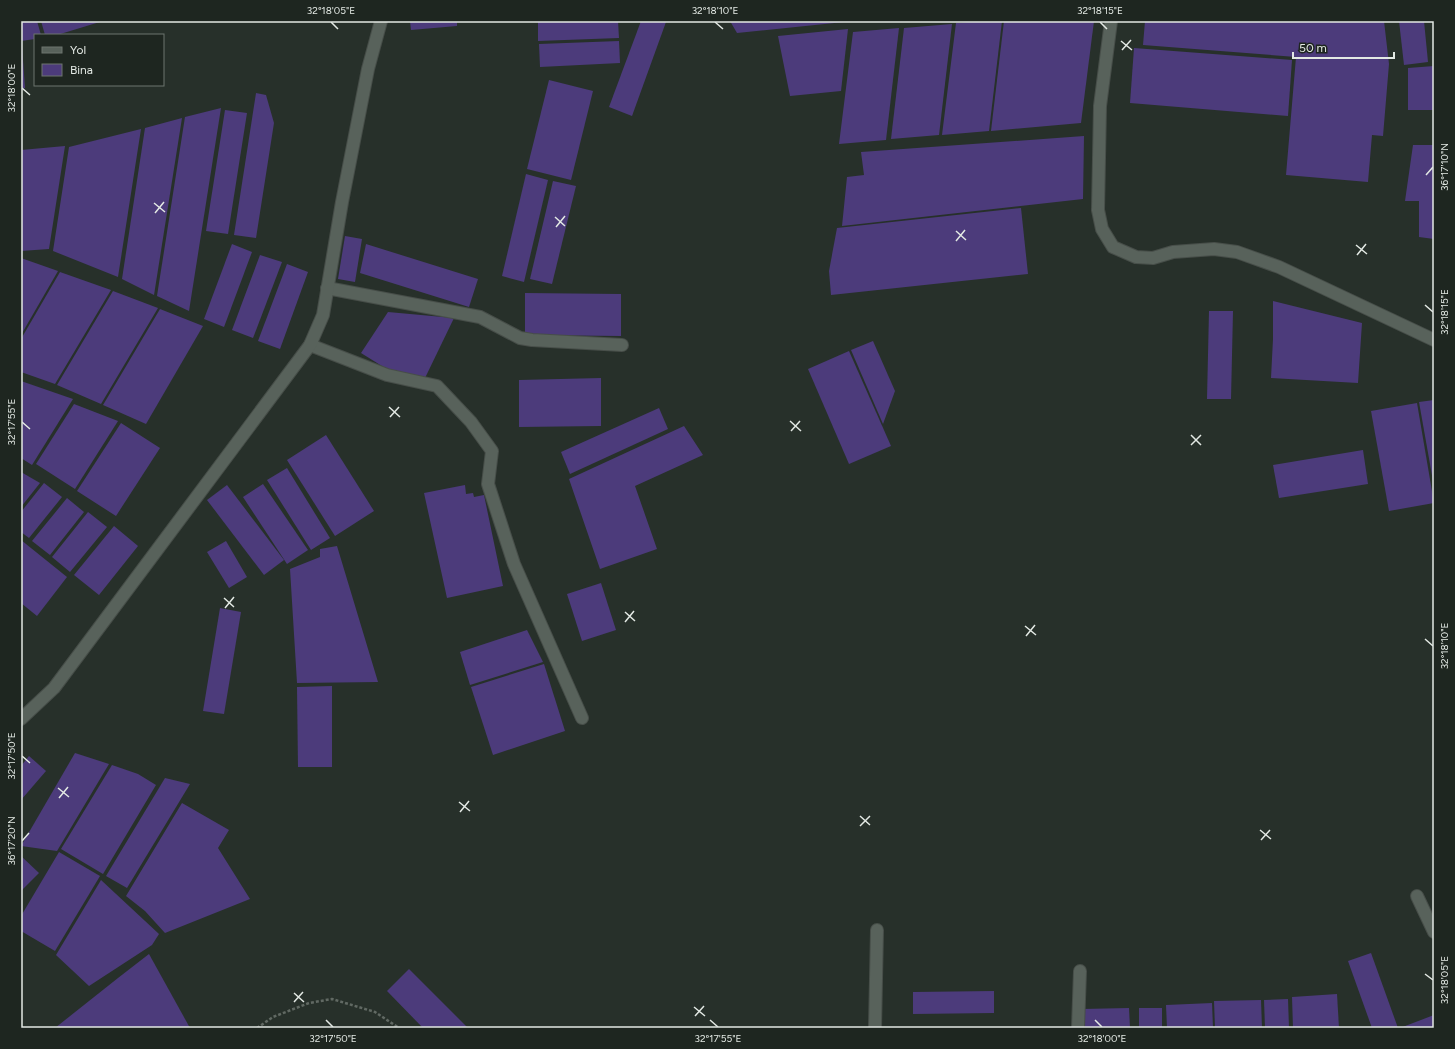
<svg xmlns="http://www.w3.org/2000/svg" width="1455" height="1049" viewBox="0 0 1455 1049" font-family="Figtree,sans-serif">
<rect width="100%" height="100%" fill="#27302a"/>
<g fill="#4c3b7b">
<polygon points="21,21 37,21 41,35 35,35 35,39 21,41"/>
<polygon points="41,21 103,21 57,35 45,35"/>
<polygon points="410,21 457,21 457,26 411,30"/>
<polygon points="538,21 618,21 619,38 538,41"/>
<polygon points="641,21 666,22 632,116 609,107"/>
<polygon points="730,21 844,21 844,22 737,33"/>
<polygon points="986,21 1002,21 989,131 942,135 956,23"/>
<polygon points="1004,21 1094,21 1081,123 991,131"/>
<polygon points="1145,21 1384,21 1389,64 1383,136 1372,135 1368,182 1286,175 1296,57 1143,45"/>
<polygon points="1399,21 1424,21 1428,62 1404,65"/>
<polygon points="952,24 939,135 891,139 904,28"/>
<polygon points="899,28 886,140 839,144 853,32"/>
<polygon points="848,29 841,91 790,96 778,36"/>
<polygon points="619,41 620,63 540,67 539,44"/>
<polygon points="21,46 22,46 25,88 21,89"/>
<polygon points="1134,48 1292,60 1288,116 1130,103"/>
<polygon points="1434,66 1434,110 1408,110 1408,68"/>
<polygon points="549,80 593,91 571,180 527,169"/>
<polygon points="256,93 266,95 274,123 256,238 234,235"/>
<polygon points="221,108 189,311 157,296 185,117"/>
<polygon points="225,110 247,113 228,234 206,231"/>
<polygon points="182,118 154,295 122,279 145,128"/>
<polygon points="141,129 118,277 53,251 69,147"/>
<polygon points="1084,136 1083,199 842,226 847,177 864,175 861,152"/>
<polygon points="1413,145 1434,145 1434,239 1419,237 1419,201 1405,201"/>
<polygon points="65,146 49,249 21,251 21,150"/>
<polygon points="526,174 548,180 524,282 502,276"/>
<polygon points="553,181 576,186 552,284 530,279"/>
<polygon points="1021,208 1028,274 831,295 829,271 837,228"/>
<polygon points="345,236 362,239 355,282 338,279"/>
<polygon points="232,244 252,252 224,327 204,319"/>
<polygon points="366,244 478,279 469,307 360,273"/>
<polygon points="260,255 282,262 253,338 232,330"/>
<polygon points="21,258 58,271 21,335"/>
<polygon points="287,264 308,272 280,349 258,341"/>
<polygon points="60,272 111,290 55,384 21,372 21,339"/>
<polygon points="113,291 158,308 101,404 57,385"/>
<polygon points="525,293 621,294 621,336 525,335"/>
<polygon points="1273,301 1362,323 1358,383 1271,378 1273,339"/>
<polygon points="160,309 203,326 146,424 103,405"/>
<polygon points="1209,311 1233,311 1231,399 1207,399"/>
<polygon points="388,312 454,318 425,378 398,376 361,353"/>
<polygon points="873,341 895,391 883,424 851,350"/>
<polygon points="849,351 891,446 849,464 808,369"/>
<polygon points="601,378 601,426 519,427 519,380"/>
<polygon points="21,381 73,399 32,465 21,458"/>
<polygon points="1434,400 1434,481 1433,481 1419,402"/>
<polygon points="1417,403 1434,503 1389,511 1371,411"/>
<polygon points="74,404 118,421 75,489 36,464"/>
<polygon points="659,408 668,429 570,474 561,452"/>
<polygon points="121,423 160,448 116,516 77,491"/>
<polygon points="684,426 703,455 635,486 657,549 600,569 569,479"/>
<polygon points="326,435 374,511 335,536 287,460"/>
<polygon points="1363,450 1368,484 1279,498 1273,465"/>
<polygon points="287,468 330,538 311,550 267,480"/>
<polygon points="21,472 40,483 21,507"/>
<polygon points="44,483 62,497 29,538 21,532 21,512"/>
<polygon points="263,484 308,550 287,564 243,497"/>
<polygon points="227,485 284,560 264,575 207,500"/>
<polygon points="465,485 466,494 473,493 474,497 484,495 503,586 447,598 424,493"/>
<polygon points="67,498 84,512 50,555 32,541"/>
<polygon points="88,512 107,527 70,572 52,557"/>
<polygon points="114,526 138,546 99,595 74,575"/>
<polygon points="21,540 67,577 37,616 21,603"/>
<polygon points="226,541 247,577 229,588 207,552"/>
<polygon points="337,546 378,682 297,683 290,569 320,557 320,549"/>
<polygon points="601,583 616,630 582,641 567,594"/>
<polygon points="220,608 241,612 224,714 203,711"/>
<polygon points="527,630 543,662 470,685 460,652"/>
<polygon points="544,664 565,731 493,755 471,687"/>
<polygon points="332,686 332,767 298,767 297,687"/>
<polygon points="75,753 109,764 57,851 21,846"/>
<polygon points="29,756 46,771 21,800 21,766"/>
<polygon points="112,765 138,774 156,785 103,874 61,849"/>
<polygon points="165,778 190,784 127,888 106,876"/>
<polygon points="182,803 229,830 218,848 250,899 165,933 145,911 126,896"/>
<polygon points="59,852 100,876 55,951 21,931 21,916"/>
<polygon points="21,856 39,873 22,890 21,889"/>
<polygon points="101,880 159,934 152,945 89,986 56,955"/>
<polygon points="1371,953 1398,1028 1372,1028 1348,961"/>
<polygon points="149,954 190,1028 55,1028 118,978"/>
<polygon points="409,969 468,1028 423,1028 387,991"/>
<polygon points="994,991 994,1013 913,1014 913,992"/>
<polygon points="1337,994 1339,1028 1293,1028 1292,997"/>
<polygon points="1288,999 1289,1028 1265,1028 1264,1000"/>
<polygon points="1261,1000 1262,1028 1215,1028 1214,1001"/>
<polygon points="1212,1003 1213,1028 1167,1028 1166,1005"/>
<polygon points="1129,1008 1130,1028 1082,1028 1082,1009"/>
<rect x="1139" y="1008" width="23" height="20"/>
<polygon points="1434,1015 1434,1028 1400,1028"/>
</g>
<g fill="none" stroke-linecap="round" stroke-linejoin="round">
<g stroke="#474e49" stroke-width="14">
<g id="minor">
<polyline points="1111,21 1100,106 1098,210 1102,229 1113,247 1136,257 1153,258 1173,252 1214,249 1237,252 1279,267 1434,340"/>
<polyline points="327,288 480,317 520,338 532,340 622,345"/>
<polyline points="310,345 387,375 437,386 471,422 492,451 488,484 514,564 582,718"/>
<polyline points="21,719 54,688 310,345 323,315 342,202 368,69 381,21"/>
<polyline points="1417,896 1434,932"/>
<polyline points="875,1028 877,930"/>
<polyline points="1078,1028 1080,971"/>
</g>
</g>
<polyline stroke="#616963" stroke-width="2.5" stroke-dasharray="3 2" stroke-linecap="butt" points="257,1028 273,1017 309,1003 332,999 375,1012 399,1028"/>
<use href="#minor" stroke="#58625b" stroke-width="12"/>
</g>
<path fill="none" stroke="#e3e9e4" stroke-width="1.5" d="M331,22L338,29M715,22L723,29M1100,22L1107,29M1121,41L1132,50M1122,50L1131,40M22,88L30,95M1426,175L1433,167M154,203L165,212M155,213L164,202M555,217L565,226M556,227L565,216M956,231L966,240M956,241L965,230M1356,245L1367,254M1357,255L1366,244M1425,305L1433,312M389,407L400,417M390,417L399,407M790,421L801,431M22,422L30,429M791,431L800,421M1191,435L1201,445M1191,445L1201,435M224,598L234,607M225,608L234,597M625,612L635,621M625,622L634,611M1025,626L1036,635M1026,636L1035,625M1425,639L1433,646M22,756L30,763M58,788L69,797M59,798L68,787M459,802L470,811M460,812L469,801M860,816L870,825M860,826L870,816M1260,830L1271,839M1261,840L1270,830M22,841L29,833M1425,974L1433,980M294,993L304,1002M294,1002L303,992M694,1007L705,1016M695,1016L704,1006M326,1020L333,1027M710,1020L718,1027M1095,1020L1102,1027"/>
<rect width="1455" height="1049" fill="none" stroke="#1e2620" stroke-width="44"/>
<rect x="34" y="34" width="130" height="52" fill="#1e2620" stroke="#6d746e"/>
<rect x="42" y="47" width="20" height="6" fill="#58625b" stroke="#6d746e"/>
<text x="70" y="54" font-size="12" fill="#e3e9e4">Yol</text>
<rect x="42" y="64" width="20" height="12" fill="#4c3b7b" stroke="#6d746e"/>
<text x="70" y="74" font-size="12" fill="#e3e9e4">Bina</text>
<path d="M1293 52v6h101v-6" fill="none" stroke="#e3e9e4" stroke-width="2"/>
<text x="1299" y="52" font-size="12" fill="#e3e9e4" stroke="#1e2620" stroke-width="3" paint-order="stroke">50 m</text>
<rect x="22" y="22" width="1411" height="1005" fill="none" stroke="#e3e9e4" stroke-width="1.5"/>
<g font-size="10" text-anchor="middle" fill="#e3e9e4">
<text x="331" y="14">32°18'05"E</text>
<text x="715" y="14">32°18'10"E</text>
<text x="1100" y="14">32°18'15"E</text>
<text transform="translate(11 88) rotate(-90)" y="4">32°18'00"E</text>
<text transform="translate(1444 167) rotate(-90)" y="4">36°17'10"N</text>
<text transform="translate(1444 312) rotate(-90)" y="4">32°18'15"E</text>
<text transform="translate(11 422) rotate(-90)" y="4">32°17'55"E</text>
<text transform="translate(1444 646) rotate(-90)" y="4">32°18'10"E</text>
<text transform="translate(11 756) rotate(-90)" y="4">32°17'50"E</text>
<text transform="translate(11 841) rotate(-90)" y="4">36°17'20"N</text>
<text transform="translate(1444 980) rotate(-90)" y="4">32°18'05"E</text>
<text x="333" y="1042">32°17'50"E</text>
<text x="718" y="1042">32°17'55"E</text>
<text x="1102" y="1042">32°18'00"E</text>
</g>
</svg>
